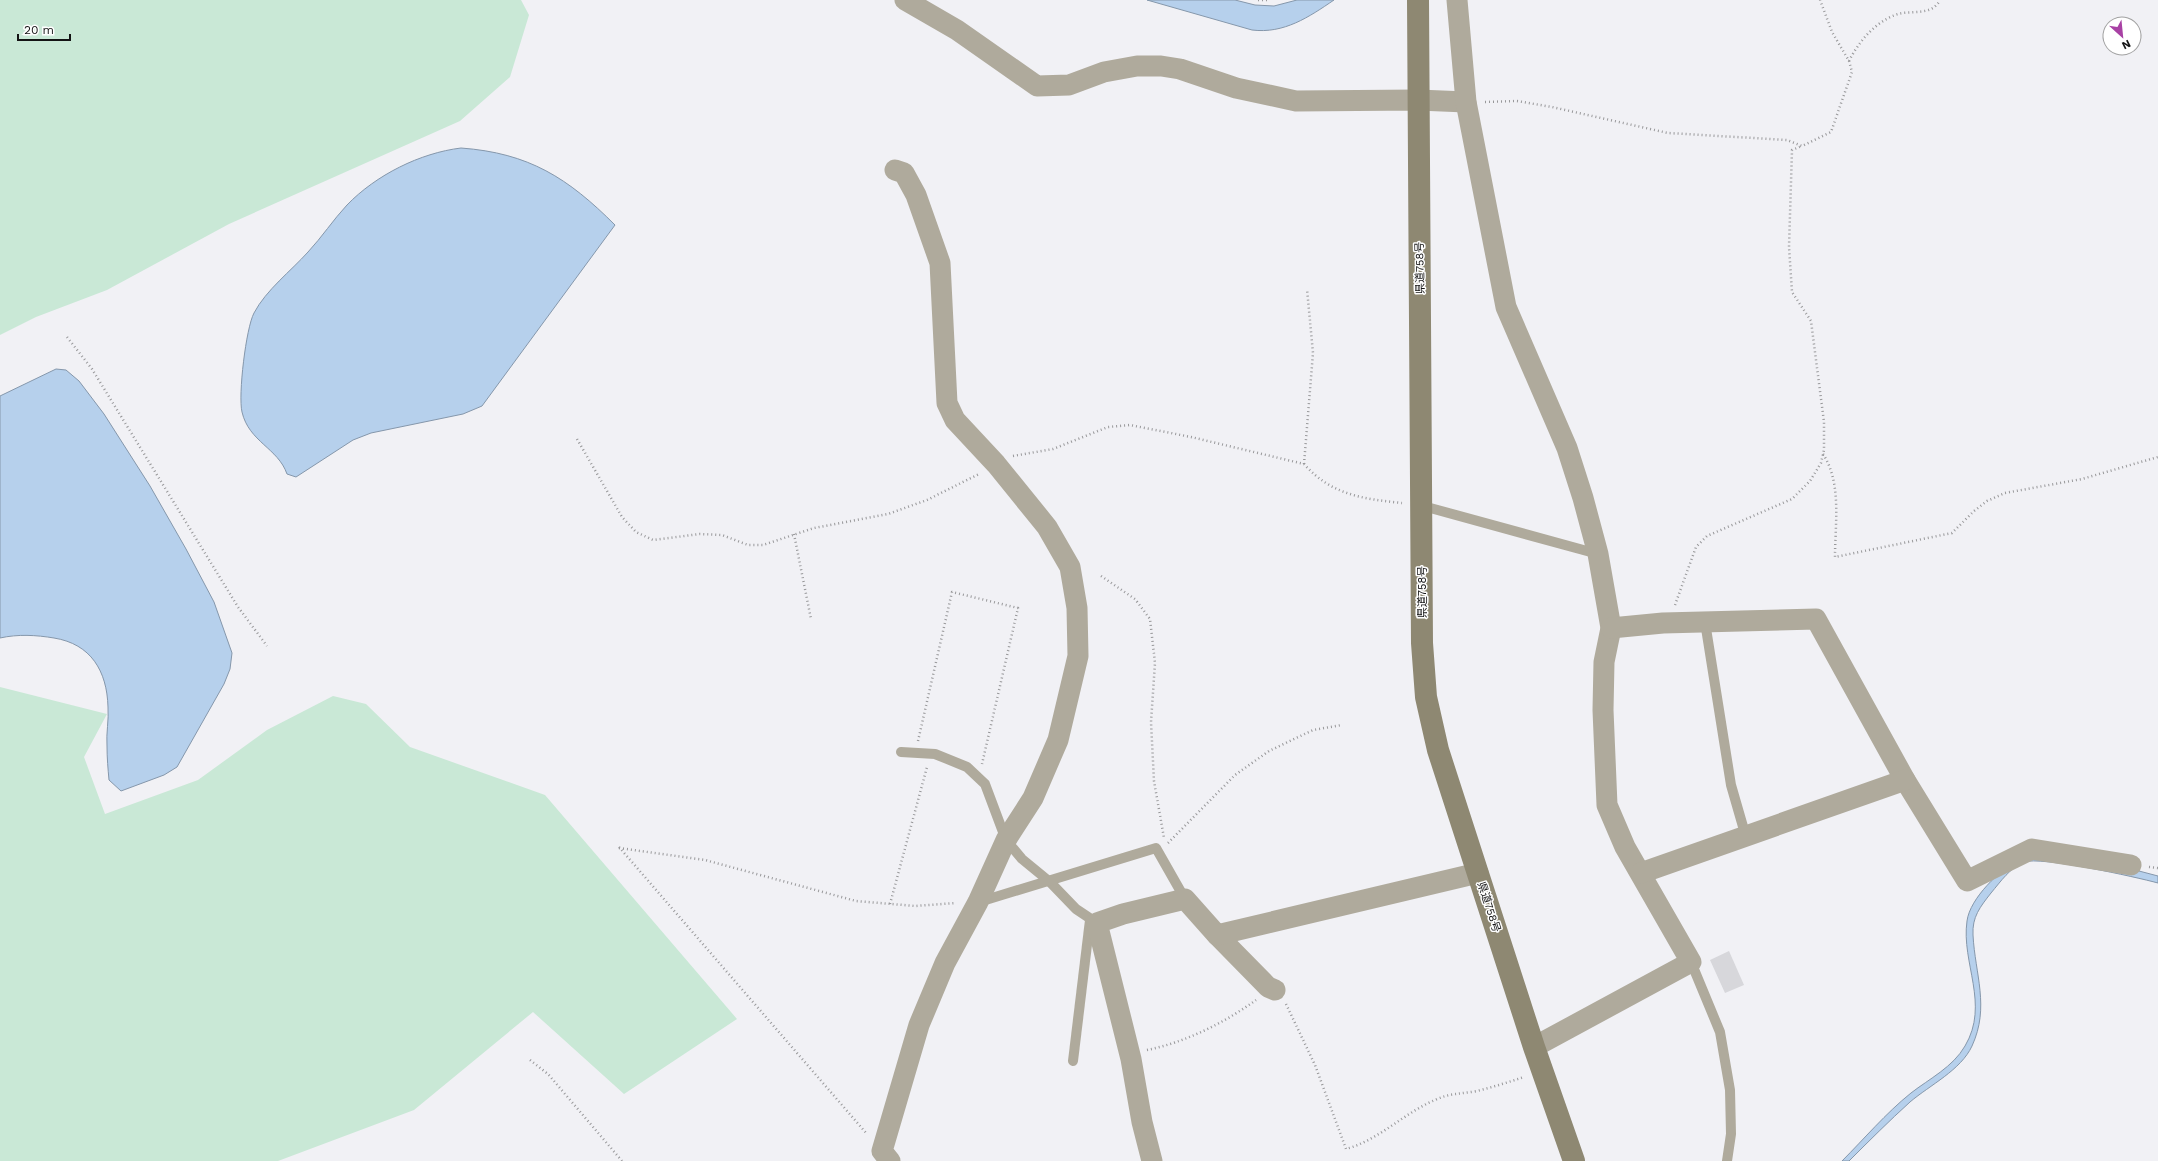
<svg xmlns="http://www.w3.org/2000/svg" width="2158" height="1161" viewBox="0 0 2158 1161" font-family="'Work Sans','Noto Sans JP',sans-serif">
<rect width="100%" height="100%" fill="#f1f1f5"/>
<g fill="#c9e8d6">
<polygon points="0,0 521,0 529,15 510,77 460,121 229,224 107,290 36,317 0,335"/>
<polygon points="0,687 107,714 84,757 105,814 198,780 267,730 333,696 366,704 410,747 545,795 737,1019 624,1094 533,1012 414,1110 278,1161 0,1161"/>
</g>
<g fill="#b6d0ec" stroke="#8597ab">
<path d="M1147,0H1235L1255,5L1274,6L1297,0H1334C1309,17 1284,34 1252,30Z"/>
<path d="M461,148C529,153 568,178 615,225L482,406L463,414L371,433L353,440L296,477L287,474C278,448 249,442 242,412C238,395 246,328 254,313C266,290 291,271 308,252C322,237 333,220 347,205C376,175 420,153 461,148Z"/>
<path d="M56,369L66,370L79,381L104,414L150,486L186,549L214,602L232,653L230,669L224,684L177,767L164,775L121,791L109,780C108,769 107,758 107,746C106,733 109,720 108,707C107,671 91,644 54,638C36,635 18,634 0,638V396Z"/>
<path d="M2020,858L2139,871L2158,876V883C2136,877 2041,856 2024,862C2010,868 2001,881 1991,893C1980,907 1972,917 1973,935C1975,974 1990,1007 1972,1046C1961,1070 1930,1085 1910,1102C1889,1121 1869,1141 1849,1161H1842C1864,1139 1886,1113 1911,1093C1929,1079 1953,1067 1965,1046C1990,1004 1961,963 1967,921C1970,898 2000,870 2020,858Z"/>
</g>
<polygon fill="#d7d7db" points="1729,951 1744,985 1725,993 1710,960"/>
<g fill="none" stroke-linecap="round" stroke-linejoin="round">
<g stroke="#98989a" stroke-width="2.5" stroke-dasharray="1 3" stroke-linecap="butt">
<polyline points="1258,0 1270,0"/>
<path d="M1849,61C1859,41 1876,21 1898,14C1913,10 1932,16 1940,0"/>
<polyline points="1485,102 1517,101 1552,107 1668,133 1787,140 1802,146 1831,132 1852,72 1849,61 1832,32 1820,0"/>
<polyline points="67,337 92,369 238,607 267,646"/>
<polyline points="577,439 622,517 636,532 653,540 700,534 722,535 748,545 763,545 814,528 888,514 927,500 979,474"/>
<path d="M1823,454C1842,483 1835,524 1835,557L1952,533L1974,511L1987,501L2005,493L2082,479L2158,457"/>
<path d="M1013,456L1053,449L1108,427L1130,425L1191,437L1304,464C1331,495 1364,499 1402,503"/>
<polyline points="1304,464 1313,353 1307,289"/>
<polyline points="794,534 811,619"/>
<polyline points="1101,576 1135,599 1150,619 1155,663 1151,722 1154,781 1164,838"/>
<polyline points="1675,605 1696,547 1707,536 1792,499 1810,481 1821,463 1824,450 1824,422 1811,321 1792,292 1789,247 1792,150 1802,146"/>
<polyline points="918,741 952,592 1018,608 982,764"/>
<polyline points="1168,843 1235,775 1269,751 1313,730 1342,725"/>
<polyline points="619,847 867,1134"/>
<polyline points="619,848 705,860 856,901 915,906 956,903"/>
<polyline points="2149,867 2158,868"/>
<polyline points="890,904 927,767"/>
<path d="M1286,1004L1315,1065L1346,1149C1379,1140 1404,1113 1435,1100C1449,1093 1462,1094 1477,1091C1493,1087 1509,1082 1524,1077"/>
<path d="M1147,1050C1186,1042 1224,1023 1256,1000"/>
<polyline points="530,1060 548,1074 622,1161"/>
</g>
<g stroke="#afaa9c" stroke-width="10">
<polyline points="1423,506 1598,554"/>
<polyline points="1705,622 1731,785 1746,837"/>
<polyline points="901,752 935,754 967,767 985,784 1006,840 1022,859 1050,882 1076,909 1097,923"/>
<polyline points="979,902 1156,848 1185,899"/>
<polyline points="1691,962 1720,1032 1730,1090 1731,1134 1727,1161"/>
<polyline points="1073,1061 1090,920"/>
</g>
<g stroke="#afaa9c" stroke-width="21">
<polyline points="905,0 957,30 1037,86 1069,85 1104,72 1137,66 1161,66 1180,69 1236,88 1296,101 1418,100 1466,102"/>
<polyline points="1457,0 1466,102 1506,307 1567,448 1583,498 1598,554 1611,628 1604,662 1603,710 1607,805 1625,847 1691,962 1534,1047"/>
<polyline points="1611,628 1663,623 1816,619 1905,780 1967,881 2032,849 2131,865"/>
<polyline points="1641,873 1905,780"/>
<polyline points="1217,935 1268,987 1275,990"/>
<polyline points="890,1161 882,1151 919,1025 945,963 978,902 1006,840 1033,798 1058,740 1078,656 1077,608 1070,567 1047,527 996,464 955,420 947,403 940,263 916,195 904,173 895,170"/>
<polyline points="1152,1161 1142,1122 1131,1059 1097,923 1123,914 1185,899 1217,935 1478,873"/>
</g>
<polyline stroke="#8e8872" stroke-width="22" points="1418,0 1422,643 1426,697 1438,750 1534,1047 1574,1161"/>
</g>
<g text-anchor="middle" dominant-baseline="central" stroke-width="3" stroke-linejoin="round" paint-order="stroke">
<g font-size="11" fill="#131314" stroke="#fff">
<text transform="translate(1420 268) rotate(-91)">県道758号</text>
<text transform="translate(1422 592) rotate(-90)">県道758号</text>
<text transform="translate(1489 907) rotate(72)">県道758号</text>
</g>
</g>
<g transform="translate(2122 36) rotate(153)"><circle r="19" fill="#ffffff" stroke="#a1a1a1"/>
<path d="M0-3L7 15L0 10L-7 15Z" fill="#a841a4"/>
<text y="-6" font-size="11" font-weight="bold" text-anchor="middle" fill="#131314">N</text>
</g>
<path d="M18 34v6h52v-6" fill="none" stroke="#131314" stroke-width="2"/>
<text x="24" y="34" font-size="12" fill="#131314" stroke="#ffffff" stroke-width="3" paint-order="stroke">20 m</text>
</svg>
